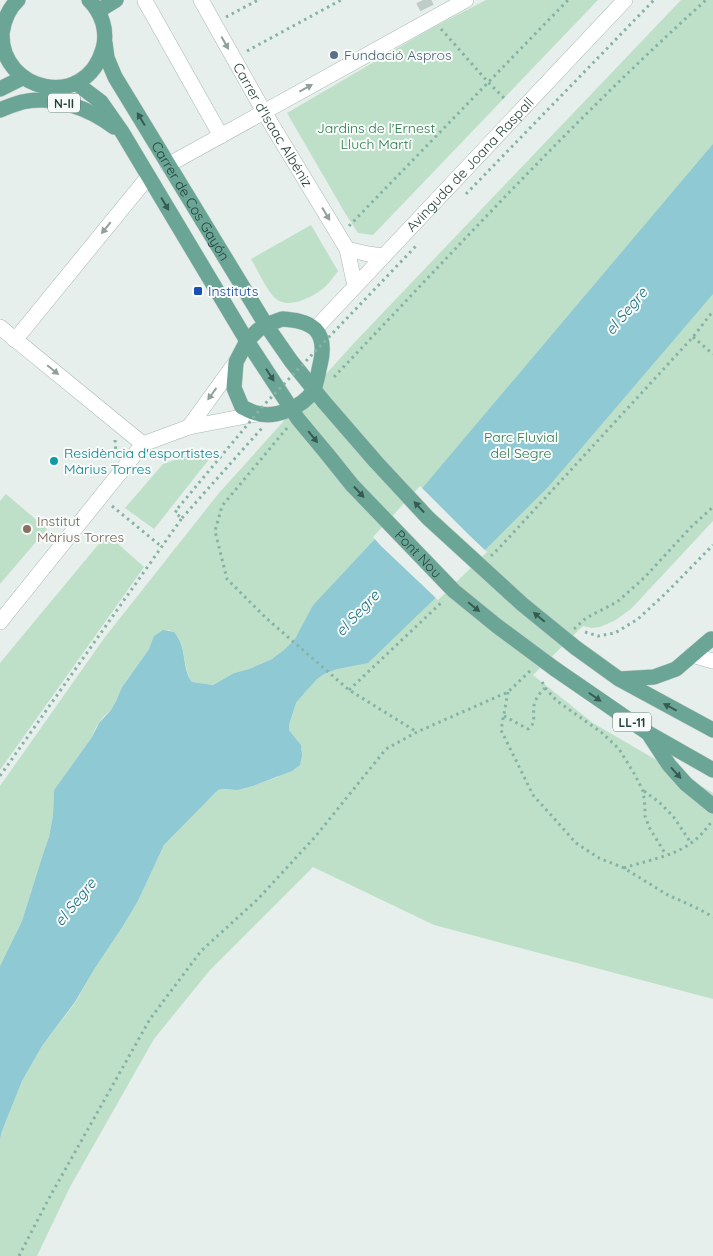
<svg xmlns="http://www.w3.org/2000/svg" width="713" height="1256" viewBox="0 0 713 1256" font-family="Quicksand,sans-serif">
<rect width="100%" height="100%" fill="#e6efeb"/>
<g fill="#bfe0c8">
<polygon points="486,0 598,0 373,235 358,233 345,213 287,113 432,28"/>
<path d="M681,0H713V521L631,609L614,621L600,627L591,628L583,626L533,675L593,723L713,793V999L434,925L313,867L210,970L154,1039L70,1187L37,1256H0V1139L2,1131L22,1081L42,1046L75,1003L95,968L123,926L138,901L164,845L218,790L223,789L233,790L253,786L263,782L278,777L302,750L298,741L289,730V725L296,703L311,685L274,658L249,669L234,673L213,685L192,682C181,668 188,635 168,630L149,649L128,678L122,687L116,701L111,710L103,717L96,727L92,737L54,790L53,815L49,837L43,854L22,921L0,966V786L105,637L219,493L354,343Z"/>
<path d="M311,225L338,271C334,276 330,282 326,286C314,297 286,312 273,296C265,287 257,269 251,259Z"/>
<polygon points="214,453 154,529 125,508 163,464 191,454"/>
<polygon points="6,494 47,529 0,584 0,501"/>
<polygon points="107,534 144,567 0,770 0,663"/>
</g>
<path fill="#8ec9d4" d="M713,144V294L549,486L482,553L368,663L337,669L324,674L317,679L307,690L296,703L289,725V730L301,745L302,755L300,765L292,771L253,786L237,790L223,789L218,790L164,845L138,901L123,926L95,968L75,1002L42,1046L22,1081L2,1131L0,1139V966L22,921L43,854L49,837L53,815L54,790L92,737L99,723L111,710L116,701L122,687L149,649L154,636L163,630L174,632C188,648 181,668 192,682L213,685L234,673L249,669L272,659L284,650L295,639L312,607L316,602L419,492Z"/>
<polygon fill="#e6efeb" points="420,486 468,534 487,552 438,600 381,546 373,537"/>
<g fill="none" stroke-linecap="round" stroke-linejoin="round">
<polyline stroke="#bfccc8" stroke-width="15" stroke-dasharray="15 8" stroke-linecap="butt" points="423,0 427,8"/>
<g stroke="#a8b8b2" stroke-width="16">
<g id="minor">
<path id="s1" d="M201,0L264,112L347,249L355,286"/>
<polyline points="145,1 221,136"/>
<polyline points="168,165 466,0"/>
<polyline points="347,249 368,254 383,256"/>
<polyline points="0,327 143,444"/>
<path id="s2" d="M315,329L625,0"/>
<polyline points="15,340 148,177"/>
<polyline points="189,427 236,362"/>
<polyline points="0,622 143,444 189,427 257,414"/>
<polyline points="692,655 713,661"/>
</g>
</g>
<g stroke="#c2cac8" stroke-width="16">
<g id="major">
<path d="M18,0C8,9 4,20 2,33C0,91 85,112 103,49C108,31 102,13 89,0"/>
<polyline points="98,11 116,0"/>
<path id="s3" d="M105,43L107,58L115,77L266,325L291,361L324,402"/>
<polyline points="76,83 101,102 122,132 247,341 298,419 328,455"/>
<polyline points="0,89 22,78"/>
<path d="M0,110C7,107 15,104 22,102C54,95 89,108 114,127"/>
<path d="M282,319C293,320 306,321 315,329C324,338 323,353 320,365C318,373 317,384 313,391C303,407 275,419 256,413C251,412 247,409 242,407L234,388L236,362L247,341L258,330L266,325Z"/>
<polyline points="576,648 619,679 713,730"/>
<polyline points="555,669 648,733 713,770"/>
<polyline points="620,679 654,677 676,669 711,639"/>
<polyline points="650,736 669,765 686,784 713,806"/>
</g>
</g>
<g stroke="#86b3a5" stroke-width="3" stroke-dasharray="2.5 4" stroke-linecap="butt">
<polyline points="226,17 258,0"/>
<polyline points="441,29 488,82 505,99"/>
<polyline points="247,51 341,0"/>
<polyline points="466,194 654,0"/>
<polyline points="349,226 568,0"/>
<polyline points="693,337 713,354"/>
<path d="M334,377C455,250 575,118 706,0"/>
<polyline points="287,428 222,506 215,531 227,579 266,618 349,690 417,732"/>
<polyline points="115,440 116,453"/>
<polyline points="112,506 162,547"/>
<polyline points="182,518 262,428"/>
<polyline points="491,556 502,545 693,337 713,311"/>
<polyline points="574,629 586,618 617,602 644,578 691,527 713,507"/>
<polyline points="585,632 598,636 615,633 638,619 665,594 713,545"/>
<polyline points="545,688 557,701 601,732 619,749 635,775 643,791 645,806 645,816 649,827 666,855"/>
<polyline points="349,690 443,601"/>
<polyline points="508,692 501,730 533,795 576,843 599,858 624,868 666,894 699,909 713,917"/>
<path d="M504,716L528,729C538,723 531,711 535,702C537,696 541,692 545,688L541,679"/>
<polyline points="0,776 182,518 175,513 178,508"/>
<polyline points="644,791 659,802 673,816 691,843"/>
<path d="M624,868C645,861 674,856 691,843C700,837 706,829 713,820"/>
<polyline points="19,1256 48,1200 150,1019 201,951 258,899 315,837 386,749 417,732 508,692 531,670"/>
</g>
<use href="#minor" stroke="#fff" stroke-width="15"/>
<use href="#major" stroke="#6aa596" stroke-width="15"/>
<g stroke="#c2cac8" stroke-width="16" stroke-linecap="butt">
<g id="major-bridge">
<polyline points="324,402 376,462 428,518 522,604 576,648"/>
<path id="s4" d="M328,455L352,485L454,591L497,626L555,669"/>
</g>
</g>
<polyline stroke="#86b3a5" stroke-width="3" stroke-dasharray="2.5 4" stroke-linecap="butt" points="178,508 263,406 416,246"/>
<use href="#major-bridge" stroke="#6aa596" stroke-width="15"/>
</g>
<defs><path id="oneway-solid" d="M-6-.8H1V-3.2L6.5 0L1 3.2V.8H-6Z" transform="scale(1.25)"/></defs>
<g fill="#92a09c">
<use href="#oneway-solid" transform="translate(225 43) rotate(61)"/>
<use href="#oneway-solid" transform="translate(306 88) rotate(-29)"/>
<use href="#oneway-solid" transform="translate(326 214) rotate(59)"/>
<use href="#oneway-solid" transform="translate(106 228) rotate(129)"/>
<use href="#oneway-solid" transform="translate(53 370) rotate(39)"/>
<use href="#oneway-solid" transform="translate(212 394) rotate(126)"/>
</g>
<g fill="#365b51">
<use href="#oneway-solid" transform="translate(141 119) rotate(-121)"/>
<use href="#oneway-solid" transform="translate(165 204) rotate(59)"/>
<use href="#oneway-solid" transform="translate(270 375) rotate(57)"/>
<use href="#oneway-solid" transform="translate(313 437) rotate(51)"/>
<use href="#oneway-solid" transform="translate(359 492) rotate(47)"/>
<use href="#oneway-solid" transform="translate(419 507) rotate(-133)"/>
<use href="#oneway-solid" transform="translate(474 607) rotate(39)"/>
<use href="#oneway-solid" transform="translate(539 617) rotate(-140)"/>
<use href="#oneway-solid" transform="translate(595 697) rotate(35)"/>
<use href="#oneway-solid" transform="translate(670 707) rotate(-152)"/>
<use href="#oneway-solid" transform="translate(676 773) rotate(48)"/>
</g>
<circle fill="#5c6f8a" stroke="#f7fbf9" stroke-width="2" cx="334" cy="55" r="5"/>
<rect fill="#1a4fb4" stroke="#f7fbf9" stroke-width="2" x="193" y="286" width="10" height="10" rx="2.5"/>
<circle fill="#0f9aa8" stroke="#f7fbf9" stroke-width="2" cx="54" cy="461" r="5"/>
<circle fill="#8d6e63" stroke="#f7fbf9" stroke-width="2" cx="27" cy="529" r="5"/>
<g text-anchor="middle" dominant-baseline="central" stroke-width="4" stroke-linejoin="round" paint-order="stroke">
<g fill="#f7fbf9" stroke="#637a73" stroke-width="1">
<rect x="48" y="93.5" width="32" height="19" rx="4"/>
<rect x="613" y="712.5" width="38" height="19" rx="4"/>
</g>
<g font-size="12" font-weight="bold" fill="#24423a">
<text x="64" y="103">N-II</text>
<text x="632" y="722">LL-11</text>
</g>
<g font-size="14" fill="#4e5e75" stroke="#f7fbf9" text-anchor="start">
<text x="344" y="55">Fundació Aspros</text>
</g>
<g font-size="14" fill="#24423a" stroke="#f7fbf9">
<text stroke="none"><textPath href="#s1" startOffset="144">Carrer d'Isaac Albéniz</textPath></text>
<text stroke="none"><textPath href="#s2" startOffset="226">Avinguda de Joana Raspall</textPath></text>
<text stroke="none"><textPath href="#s3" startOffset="181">Carrer de Cos Gayón</textPath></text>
<text stroke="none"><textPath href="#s4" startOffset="134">Pont Nou</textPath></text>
</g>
<g font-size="14" fill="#2d7a4b" stroke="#f7fbf9">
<text x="376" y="128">Jardins de l'Ernest<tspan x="376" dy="16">Lluch Martí</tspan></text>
<text x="521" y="437">Parc Fluvial<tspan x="521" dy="16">del Segre</tspan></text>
</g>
<g font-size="14" fill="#164399" stroke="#f7fbf9" text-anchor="start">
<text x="208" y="291">Instituts</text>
</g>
<g font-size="14" fill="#0d838f" stroke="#f7fbf9" text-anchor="start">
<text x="64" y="453">Residència d'esportistes<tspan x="64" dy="16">Màrius Torres</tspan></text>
</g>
<g font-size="14" fill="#785e54" stroke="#f7fbf9" text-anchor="start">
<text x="37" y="521">Institut<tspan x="37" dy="16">Màrius Torres</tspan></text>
</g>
<g font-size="15" font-style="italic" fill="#1c6f80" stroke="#f7fbf9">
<text transform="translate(626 311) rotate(-50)">el Segre</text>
<text transform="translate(357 613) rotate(-47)">el Segre</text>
<text transform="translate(75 902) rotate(-51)">el Segre</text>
</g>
</g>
</svg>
